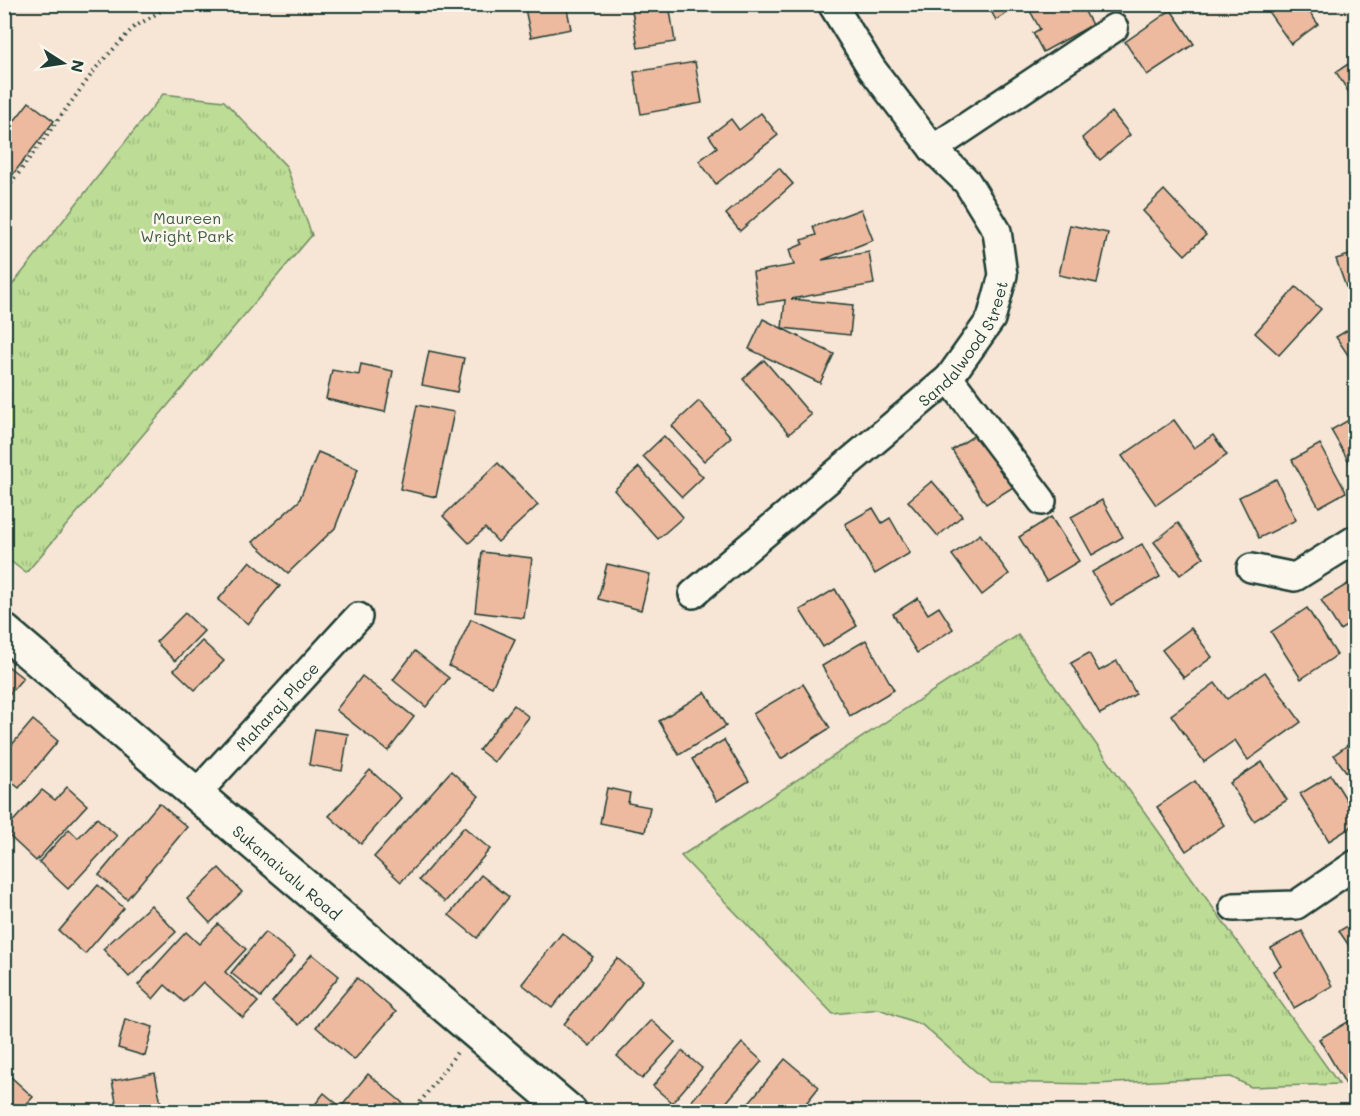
<svg xmlns="http://www.w3.org/2000/svg" width="1360" height="1116" viewBox="0 0 1360 1116" font-family="Mali,sans-serif">
<defs>
<pattern id="grass-tufts" width="24" height="20" patternUnits="userSpaceOnUse" patternTransform="scale(1.5)"><rect width="24" height="20" fill="#bddc95"/><path d="M3 7l-1-3M5 7V3M7 7l1-3M15 17l-1-3M17 17v-4M19 17l1-3" fill="none" stroke="#a2be81"/></pattern>
</defs>
<rect width="100%" height="100%" fill="#f7e5d5"/>
<filter id="ink" filterUnits="userSpaceOnUse"><feTurbulence type="fractalNoise" baseFrequency=".0167" numOctaves="2"/><feDisplacementMap in="SourceGraphic" scale="12" xChannelSelector="R" yChannelSelector="G"/><feConvolveMatrix kernelMatrix="1 2 1 2 8 2 1 2 1" color-interpolation-filters="sRGB"/></filter>
<g filter="url(#ink)">
<g fill="url(#grass-tufts)" stroke="#6e8c64" stroke-width="1.5">
<polygon points="163,94 224,101 286,166 312,235 26,573 5,557 5,294"/>
<polygon points="1018,635 1339,1084 1251,1087 1231,1077 1096,1084 988,1082 922,1025 879,1009 833,1014 681,856"/>
</g>
<g fill="#edba9f" stroke="#1f3d34" stroke-width="1.5">
<polygon points="524,4 566,4 571,29 531,37"/>
<polygon points="631,4 669,4 675,42 638,48"/>
<polygon points="987,4 1021,4 996,20"/>
<polygon points="1038,4 1081,4 1092,25 1043,52 1033,33 1040,29 1029,9"/>
<polygon points="1276,4 1304,4 1318,24 1291,44 1267,10"/>
<polygon points="1171,10 1194,44 1147,75 1125,42"/>
<polygon points="1356,59 1356,104 1336,72"/>
<polygon points="695,62 702,103 641,114 634,72"/>
<polygon points="29,102 54,121 4,186 4,134"/>
<polygon points="1112,112 1130,135 1100,160 1082,138"/>
<polygon points="761,113 778,135 716,184 699,161 717,147 709,136 731,119 739,130"/>
<polygon points="779,168 793,184 740,231 726,214"/>
<polygon points="1164,190 1206,235 1185,255 1143,211"/>
<polygon points="861,209 873,240 822,260 869,252 874,284 791,299 853,305 850,335 782,328 785,300 758,304 753,272 794,265 789,250 803,244 802,240 816,235 813,227"/>
<polygon points="1070,225 1108,233 1097,283 1059,275"/>
<polygon points="1356,253 1356,284 1346,287 1336,259"/>
<polygon points="1296,287 1321,309 1279,355 1255,333"/>
<polygon points="763,319 834,354 820,383 749,349"/>
<polygon points="1356,325 1356,367 1336,337"/>
<polygon points="429,351 464,358 457,392 422,385"/>
<polygon points="764,360 811,415 789,434 743,379"/>
<polygon points="361,364 393,371 385,412 326,399 332,370 359,375"/>
<polygon points="699,401 731,437 704,461 672,426"/>
<polygon points="417,405 454,412 436,497 400,489"/>
<polygon points="1356,416 1356,474 1331,430"/>
<polygon points="1174,420 1194,448 1213,435 1227,455 1156,505 1122,456"/>
<polygon points="981,431 1015,486 986,504 952,450"/>
<polygon points="664,436 703,477 682,497 643,456"/>
<polygon points="1320,444 1346,492 1319,507 1292,460"/>
<polygon points="318,452 358,469 335,528 288,573 253,542 299,501"/>
<polygon points="498,463 538,505 498,542 485,528 469,543 443,516"/>
<polygon points="639,467 683,517 658,539 614,490"/>
<polygon points="1276,479 1296,520 1259,538 1239,497"/>
<polygon points="932,481 962,516 938,536 908,501"/>
<polygon points="1102,500 1123,537 1092,555 1071,517"/>
<polygon points="873,508 882,523 890,518 910,553 875,574 845,524"/>
<polygon points="1051,517 1079,561 1046,581 1019,537"/>
<polygon points="1178,523 1204,557 1180,575 1154,542"/>
<polygon points="980,534 1009,574 982,595 952,555"/>
<polygon points="1142,544 1160,577 1111,605 1092,572"/>
<polygon points="482,552 532,558 524,618 475,612"/>
<polygon points="250,561 280,586 248,624 218,600"/>
<polygon points="607,564 650,574 641,610 598,599"/>
<polygon points="1356,579 1356,620 1340,630 1321,600"/>
<polygon points="835,589 857,626 823,647 800,610"/>
<polygon points="918,598 928,614 939,607 953,629 917,653 893,614"/>
<polygon points="1307,608 1337,655 1301,679 1271,632"/>
<polygon points="185,613 204,631 175,661 156,642"/>
<polygon points="471,619 515,639 492,687 449,666"/>
<polygon points="1191,628 1212,657 1184,678 1162,650"/>
<polygon points="866,640 894,690 850,716 822,666"/>
<polygon points="202,641 224,661 195,690 174,670"/>
<polygon points="415,651 449,678 426,707 393,680"/>
<polygon points="1089,653 1099,671 1117,661 1136,694 1100,714 1071,663"/>
<polygon points="4,663 23,678 4,700"/>
<polygon points="1265,672 1301,722 1248,760 1235,740 1204,762 1171,715 1215,683 1227,699"/>
<polygon points="362,676 414,717 388,751 336,710"/>
<polygon points="803,684 830,728 781,759 753,714"/>
<polygon points="705,692 726,726 679,755 659,721"/>
<polygon points="514,705 529,717 494,762 479,750"/>
<polygon points="33,720 58,741 19,788 4,776 4,754"/>
<polygon points="315,729 348,734 342,771 309,765"/>
<polygon points="1356,739 1356,785 1334,755"/>
<polygon points="724,740 749,781 717,801 692,759"/>
<polygon points="1262,762 1287,800 1254,821 1230,783"/>
<polygon points="370,770 401,798 361,844 329,816"/>
<polygon points="451,771 479,796 401,882 374,857"/>
<polygon points="1331,775 1356,815 1356,824 1329,841 1300,794"/>
<polygon points="1195,781 1224,825 1186,851 1157,807"/>
<polygon points="67,787 87,805 36,861 4,831 42,790 55,800"/>
<polygon points="607,788 630,793 628,803 650,807 645,832 600,823"/>
<polygon points="159,803 187,827 127,899 99,875"/>
<polygon points="97,818 117,836 68,889 39,862 69,829 78,838"/>
<polygon points="464,827 490,849 445,902 419,880"/>
<polygon points="219,868 242,892 210,923 187,899"/>
<polygon points="481,875 509,897 477,938 449,915"/>
<polygon points="98,885 124,908 85,954 59,931"/>
<polygon points="151,905 176,932 129,977 103,949"/>
<polygon points="1356,921 1356,956 1339,931"/>
<polygon points="218,924 246,949 225,972 258,1002 243,1018 203,982 184,1002 165,985 153,999 138,985 186,932 199,944"/>
<polygon points="1302,931 1332,986 1294,1008 1273,971 1281,966 1271,948"/>
<polygon points="265,932 295,956 261,997 231,973"/>
<polygon points="562,933 593,957 552,1008 522,984"/>
<polygon points="312,954 339,976 299,1025 272,1002"/>
<polygon points="617,958 643,980 590,1046 564,1024"/>
<polygon points="357,978 396,1012 354,1060 316,1027"/>
<polygon points="1356,1017 1356,1083 1348,1088 1319,1039"/>
<polygon points="125,1019 153,1027 145,1056 118,1048"/>
<polygon points="651,1020 675,1042 642,1079 617,1056"/>
<polygon points="742,1043 762,1061 718,1112 682,1112"/>
<polygon points="682,1051 702,1068 672,1103 653,1086"/>
<polygon points="785,1059 819,1087 799,1112 741,1112"/>
<polygon points="155,1073 162,1109 148,1112 118,1112 112,1081"/>
<polygon points="368,1074 404,1104 398,1112 309,1112 324,1093 341,1107"/>
<polygon points="11,1077 33,1097 19,1112 4,1112 4,1084"/>
</g>
<g fill="none" stroke-linecap="round" stroke-linejoin="round">
<g stroke="#1f3d34" stroke-width="32">
<g id="minor">
<polyline points="933,149 1114,28"/>
<polyline points="949,378 1042,501"/>
<polyline points="1251,568 1295,577 1356,539"/>
<path id="s1" d="M693,594L949,378L991,319L1003,275L997,231L967,182L933,149L872,69L832,4"/>
<path id="s2" d="M197,793L358,617"/>
<polyline points="1234,907 1296,905 1356,864"/>
</g>
</g>
<g stroke="#1f3d34" stroke-width="38">
<g id="secondary">
<path id="s3" d="M4,631L570,1112"/>
</g>
</g>
<g stroke="#1f3d34" stroke-width="4" stroke-dasharray="1.5 4.5" stroke-linecap="butt">
<polyline points="4,193 97,67 133,28 164,9 179,4"/>
<polyline points="413,1112 458,1051"/>
</g>
<use href="#minor" stroke="#fbf7ec" stroke-width="27"/>
<use href="#secondary" stroke="#fbf7ec" stroke-width="33"/>
</g>
</g>
<g text-anchor="middle" dominant-baseline="central" stroke-width="5" stroke-linejoin="round" paint-order="stroke">
<g font-size="16" fill="#3f5d47" stroke="#fbf7ec">
<text x="187" y="217">Maureen<tspan x="187" dy="18">Wright Park</tspan></text>
</g>
<g font-size="16" fill="#1f3d34" stroke="#fbf7ec">
<text stroke="none"><textPath href="#s1" startOffset="372">Sandalwood Street</textPath></text>
<text stroke="none"><textPath href="#s2" startOffset="118">Maharaj Place</textPath></text>
<text stroke="none"><textPath href="#s3" startOffset="372">Sukanaivalu Road</textPath></text>
</g>
</g>
<rect width="1360" height="1116" fill="none" stroke="#fbf7ec" stroke-width="24"/>
<rect x="12" y="12" width="1336" height="1092" fill="none" stroke="#1f3d34" stroke-width="2" filter="url(#ink)"/>
<g transform="translate(63 63) rotate(102)" stroke="#fbf7ec" stroke-width="4.5" paint-order="stroke">
<path d="M0-4.5L10 22L0 15L-10 22Z" fill="#1f3d34"/>
<text y="-9" font-size="16" font-weight="bold" text-anchor="middle" fill="#1f3d34">N</text>
</g>
</svg>
